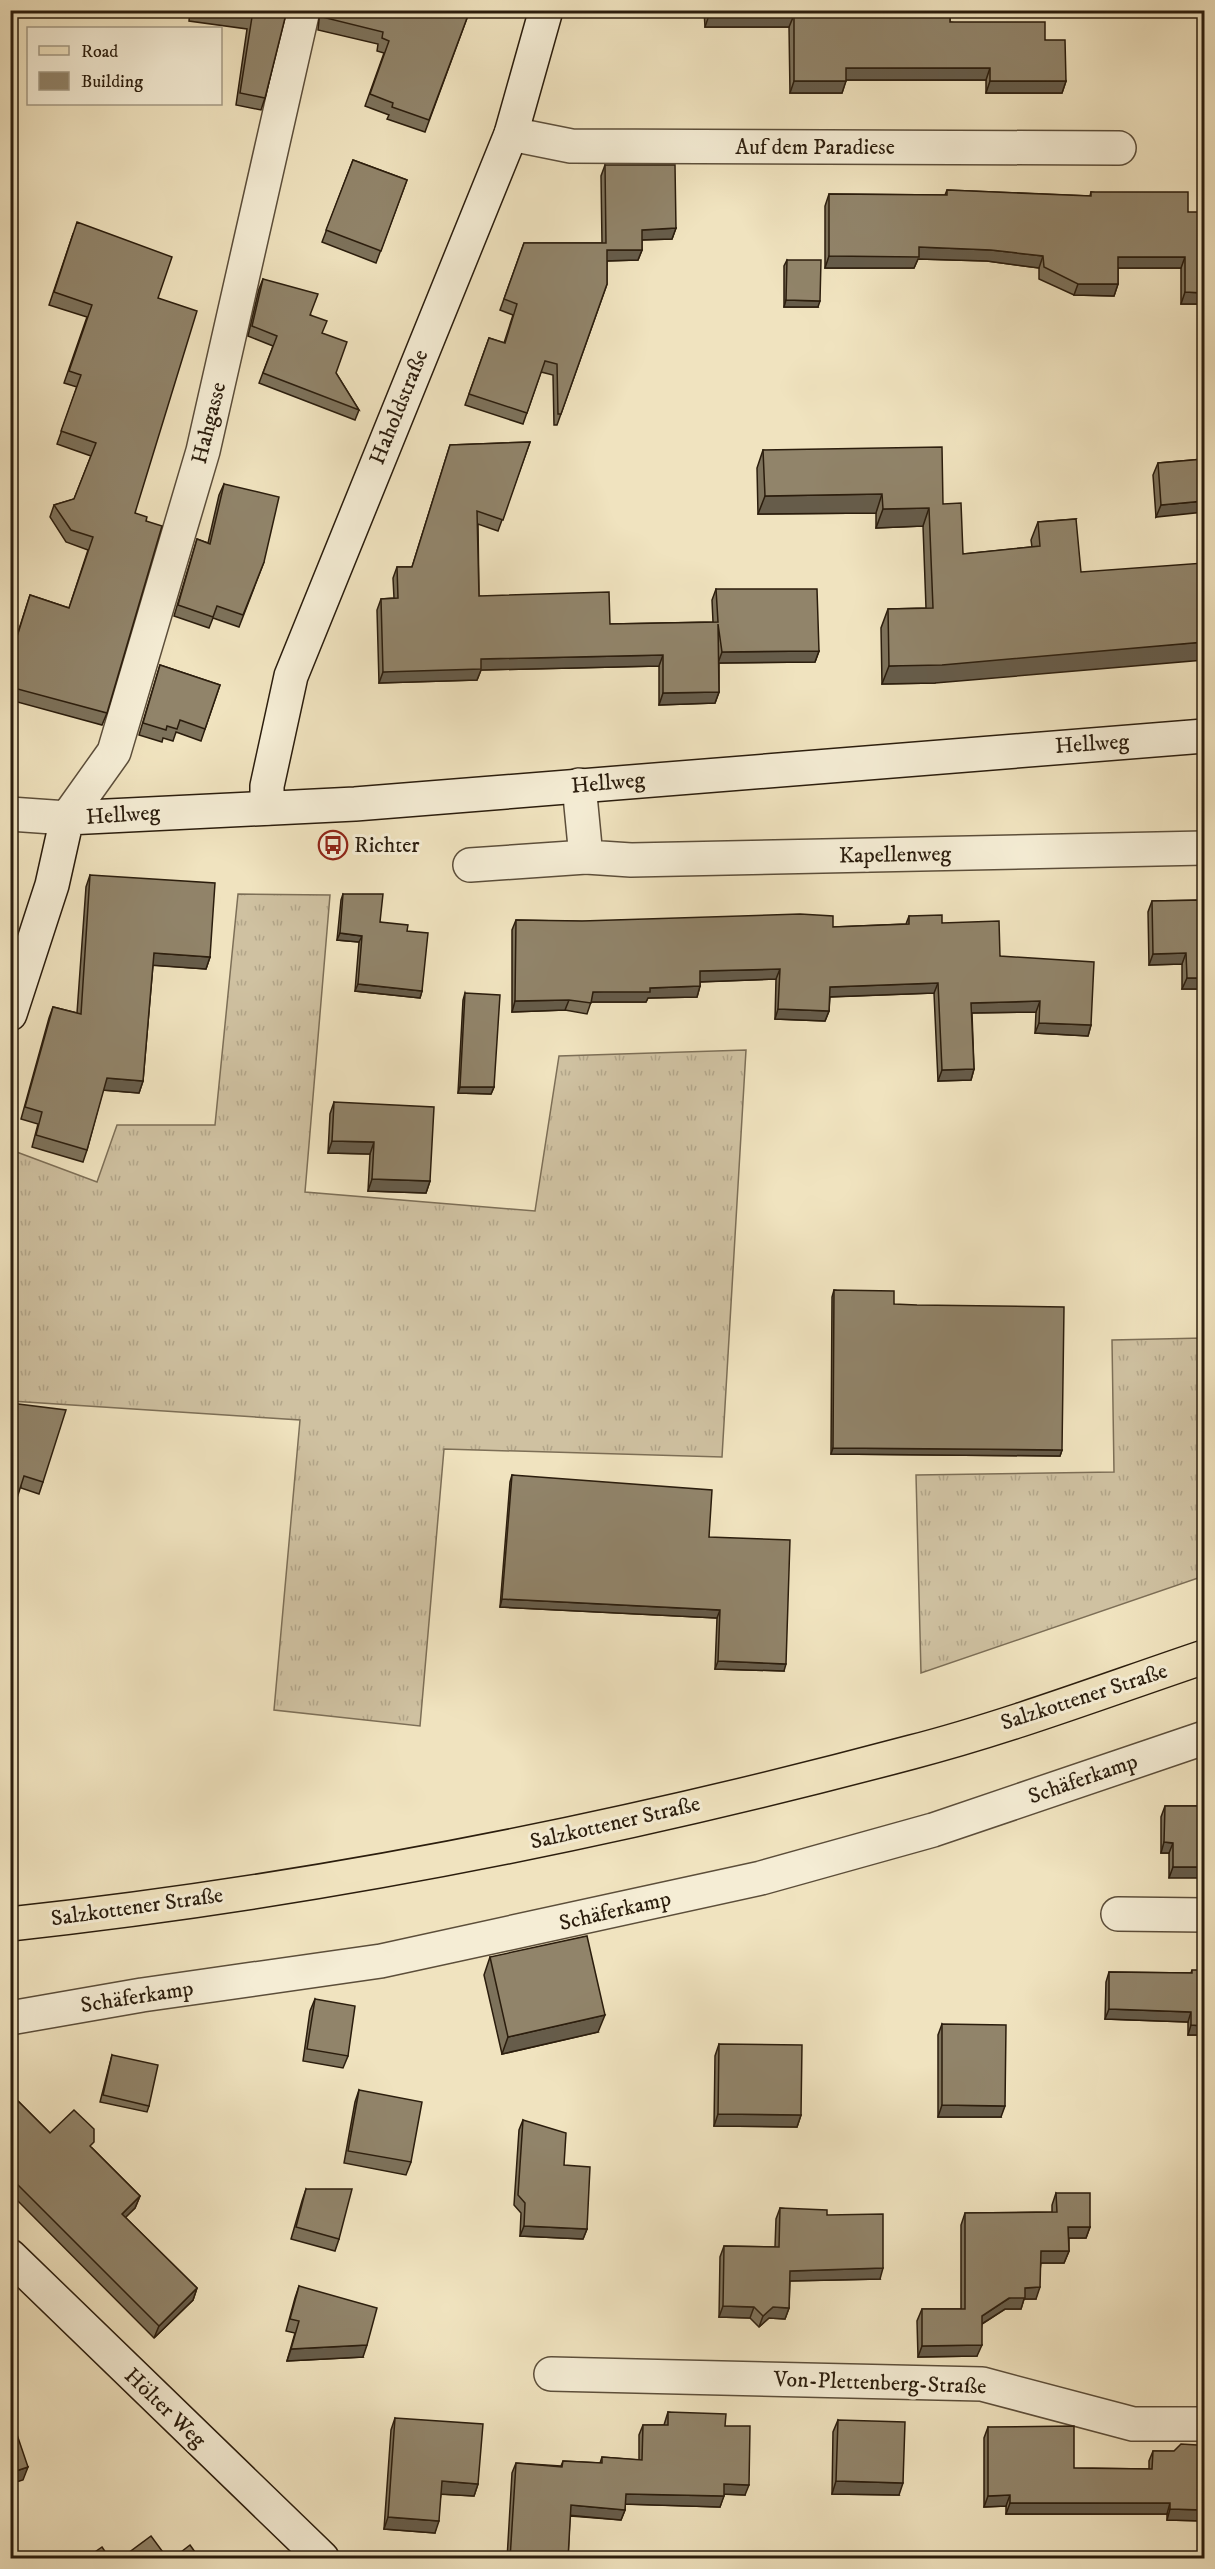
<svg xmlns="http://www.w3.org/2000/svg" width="1215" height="2569" viewBox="0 0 1215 2569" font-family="'IM FELL DW Pica',serif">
<defs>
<pattern id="grass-tufts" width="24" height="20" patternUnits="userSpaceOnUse" patternTransform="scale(1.5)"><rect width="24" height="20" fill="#cfc1a1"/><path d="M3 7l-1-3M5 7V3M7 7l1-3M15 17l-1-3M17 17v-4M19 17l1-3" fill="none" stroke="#b2a589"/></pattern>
</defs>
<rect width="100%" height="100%" fill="#f0e3bf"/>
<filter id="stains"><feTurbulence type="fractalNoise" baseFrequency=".00333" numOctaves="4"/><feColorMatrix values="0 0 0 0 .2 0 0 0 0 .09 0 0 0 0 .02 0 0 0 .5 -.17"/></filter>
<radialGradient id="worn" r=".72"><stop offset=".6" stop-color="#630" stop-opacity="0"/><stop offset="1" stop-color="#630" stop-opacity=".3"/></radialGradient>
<g fill="url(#grass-tufts)" stroke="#7d6f57" stroke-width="1.5">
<polygon points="238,894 330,895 305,1192 535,1211 559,1056 746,1050 722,1457 444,1449 420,1726 274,1710 300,1420 11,1401 10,1162 14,1151 97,1182 117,1125 215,1125"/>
<polygon points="1204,1338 1204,1576 921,1673 916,1475 1114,1472 1112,1340"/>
</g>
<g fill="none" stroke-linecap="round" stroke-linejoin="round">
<g stroke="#5c4e3a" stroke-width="36">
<g id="street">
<polyline points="511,134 571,146 1119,148"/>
<polyline points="579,785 586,857 631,860 1204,848"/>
<polyline points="10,814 67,818 114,752 203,451 303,10"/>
<polyline points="470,865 586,857"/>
<polyline points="1118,1914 1204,1915"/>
<polyline points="10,2018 142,1995 381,1961 761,1878 933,1830 1204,1738"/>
<polyline points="551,2374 982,2384 1133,2424 1204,2424"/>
</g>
</g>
<g stroke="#2b1d0d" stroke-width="36">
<g id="secondary">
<polyline points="267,808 267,786 291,676 511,134 546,10"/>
<polyline points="10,1014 52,885 67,818 355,804 1204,736"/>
<polyline points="10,2256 322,2558"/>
</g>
</g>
<g stroke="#2b1d0d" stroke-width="36">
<path id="primary" d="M10,1924C315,1891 616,1831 912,1752C1009,1727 1109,1689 1204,1657"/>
</g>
<use href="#street" stroke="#f5edd5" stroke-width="33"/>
<use href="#secondary" stroke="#f5edd5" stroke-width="33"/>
<use href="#primary" stroke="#f0e3bf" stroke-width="33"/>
</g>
<g fill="#7d725b" stroke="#2b1d0d" stroke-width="1.5">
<polygon points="190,10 287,10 265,98 261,110 236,105 247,29 189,21"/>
<polygon points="320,10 470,10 425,132 387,119 389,115 365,106 384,53 377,51 378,44 318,30"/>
<polygon points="704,10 950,10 950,22 1045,40 1066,81 1062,93 986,93 986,80 846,80 842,93 790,93 789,27 705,27"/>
<polygon points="1204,35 1204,84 1201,84 1200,47"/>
<polygon points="353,160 407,180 376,263 322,242"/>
<polygon points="605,165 676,228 672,239 642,240 642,250 638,260 607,261 607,284 557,425 554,425 553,375 541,372 523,424 465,405 489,338 504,343 513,315 500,310 524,243 602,243 601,176"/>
<polygon points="947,190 1090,196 1091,192 1188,212 1204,304 1181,304 1181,268 1118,268 1118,284 1114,296 1074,295 1039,279 1039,268 987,261 918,259 914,268 825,268 825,206 829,194 945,195"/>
<polygon points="73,234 158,298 135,513 107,713 102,725 10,700 10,657 30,595 69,608 88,550 66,542 50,517 54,505 74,499 91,456 57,444 77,387 64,383 87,317 49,305"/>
<polygon points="787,260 818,307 784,307 784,266"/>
<polygon points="263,279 311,315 322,333 336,373 359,410 355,420 259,383 273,346 248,336 259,289"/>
<polygon points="530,442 498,531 478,524 479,596 610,624 713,622 712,600 716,589 819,651 815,662 719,663 719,692 715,703 659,705 659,666 481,670 477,680 379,683 377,610 381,599 394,598 393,578 397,567 412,567 450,445"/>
<polygon points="763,450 943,504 963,554 1032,547 1031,540 1038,522 1076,519 935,683 882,684 881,628 888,609 926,608 923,526 876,528 876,513 758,514 757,468"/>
<polygon points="1204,459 1156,517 1153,475 1158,463"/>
<polygon points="224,484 264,562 239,627 213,618 209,628 174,616 197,539 208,543 219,495"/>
<polygon points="160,665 220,685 201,741 176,732 173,741 163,738 162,742 139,735"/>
<polygon points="90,875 210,957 206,969 153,965 143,1081 139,1093 103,1090 87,1150 83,1162 32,1147 38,1124 21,1119 49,1018 53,1007 77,1013 86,887"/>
<polygon points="343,894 380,922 407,931 422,991 420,998 355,991 359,942 337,940 341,900"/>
<polygon points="1204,900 1204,989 1182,989 1182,964 1149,965 1148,912 1152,901"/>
<polygon points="909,916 942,923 1000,956 1091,1025 1088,1036 1035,1033 1036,1012 972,1013 974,1069 971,1080 938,1081 934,993 830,997 829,1011 825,1021 775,1019 776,979 700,982 700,986 697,997 648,998 646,1002 591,1002 587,1014 565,1010 512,1012 512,930 516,920 833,927 906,924"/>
<polygon points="465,993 494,1087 491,1094 458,1093 463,1000"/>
<polygon points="334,1102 430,1181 426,1193 368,1191 370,1154 328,1153 330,1114"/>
<polygon points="834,1290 894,1304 1062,1450 1060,1456 831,1454 832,1297"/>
<polygon points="10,1403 43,1482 39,1494 21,1488"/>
<polygon points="512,1475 709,1537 784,1671 715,1669 717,1618 500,1607 510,1482"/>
<polygon points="1165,1806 1204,1806 1169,1878 1169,1853 1161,1853 1161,1817"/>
<polygon points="490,1957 598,2032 502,2054 484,1975"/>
<polygon points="1192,1970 1204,2035 1188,2035 1188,2022 1105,2019 1106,1982 1109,1972 1191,1973"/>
<polygon points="315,1999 348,2056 343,2068 303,2061 310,2011"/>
<polygon points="942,2024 1001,2117 938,2117 938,2035"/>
<polygon points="719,2044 801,2115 797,2127 714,2126 715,2056"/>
<polygon points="112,2055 149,2106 147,2112 100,2102"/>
<polygon points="359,2090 411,2162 406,2175 344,2163 355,2102"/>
<polygon points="10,2093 50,2133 92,2148 140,2196 135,2208 125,2217 197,2288 193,2300 154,2338 10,2193"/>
<polygon points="523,2120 564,2165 587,2229 583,2239 520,2236 521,2213 514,2205 519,2130"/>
<polygon points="306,2189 339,2239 335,2251 291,2239 302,2201"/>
<polygon points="1056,2193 1090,2227 1086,2238 1069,2238 1069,2251 1064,2263 1041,2263 1036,2299 1024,2299 1021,2309 1005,2309 982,2324 977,2356 918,2357 917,2321 922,2309 961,2309 961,2225 965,2213 1052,2212 1052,2205"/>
<polygon points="780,2208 827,2215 880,2279 790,2281 789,2308 785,2319 769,2318 759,2327 750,2318 719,2317 720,2257 724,2246 775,2247 776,2219"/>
<polygon points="299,2286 363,2357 287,2361 295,2333 286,2331 295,2298"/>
<polygon points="668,2412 725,2426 745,2495 724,2494 720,2507 625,2504 625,2510 621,2520 570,2516 568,2559 507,2559 512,2473 516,2463 561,2466 563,2461 600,2463 602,2457 639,2460 639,2435 643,2425 664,2425"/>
<polygon points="395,2418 478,2484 474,2496 441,2494 435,2533 384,2529 391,2430"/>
<polygon points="838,2420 899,2495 832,2494 833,2432"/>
<polygon points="988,2427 1074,2468 1149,2469 1149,2461 1153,2451 1204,2452 1204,2521 1167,2520 1167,2514 1006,2514 1006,2506 984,2507 984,2438"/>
</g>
<g fill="#665c4a" stroke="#2b1d0d" stroke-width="1.5">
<polygon points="709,15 794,15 789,27 705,27"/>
<polygon points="846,68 990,68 986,80 841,80"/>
<polygon points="1204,75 1204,84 1201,84"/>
<polygon points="794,81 846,81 842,93 790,93"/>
<polygon points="990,81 1066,81 1062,93 986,93"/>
<polygon points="676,228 672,239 638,240 642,230"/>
<polygon points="919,247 991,250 1043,256 1039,268 987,261 918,259 914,268 825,268 829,256"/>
<polygon points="607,250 642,250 638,260 603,261"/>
<polygon points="1118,257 1185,257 1181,268 1114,268"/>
<polygon points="1078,284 1118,284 1114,296 1074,295"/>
<polygon points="1185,292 1204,293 1204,304 1181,304"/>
<polygon points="786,300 820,301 818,307 784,307"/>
<polygon points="882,494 876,513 758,514 765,496"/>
<polygon points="1204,501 1204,512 1156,517 1161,505"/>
<polygon points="929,508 923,526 876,528 883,509"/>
<polygon points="1204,642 1204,660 935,683 882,684 889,666"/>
<polygon points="819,651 815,662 718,663 722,652"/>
<polygon points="663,655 659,666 481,670 477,680 379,683 383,672 481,659"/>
<polygon points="719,692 715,703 659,705 663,693"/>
<polygon points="340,933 362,936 359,942 337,940"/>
<polygon points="154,953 210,957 206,969 149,965"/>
<polygon points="1186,953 1182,964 1149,965 1153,954"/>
<polygon points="780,969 776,979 696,982 700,971"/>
<polygon points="1187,978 1204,978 1204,989 1182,989"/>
<polygon points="938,983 934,993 826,997 830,987"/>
<polygon points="358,984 422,991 420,998 355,991"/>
<polygon points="700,986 697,997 648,998 646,1002 589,1002 593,992 650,988"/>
<polygon points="569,1000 565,1010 512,1012 515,1001"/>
<polygon points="1040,1001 1036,1012 968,1013 971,1003"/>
<polygon points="778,1009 829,1011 825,1021 775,1019"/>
<polygon points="1039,1023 1091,1025 1088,1036 1035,1033"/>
<polygon points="974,1069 971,1080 938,1081 942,1070"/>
<polygon points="107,1078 143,1081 139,1093 102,1090"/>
<polygon points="460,1087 494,1087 491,1094 458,1093"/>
<polygon points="332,1141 374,1142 370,1154 328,1153"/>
<polygon points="372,1179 430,1181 426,1193 368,1191"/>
<polygon points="833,1448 1062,1450 1060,1456 831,1454"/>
<polygon points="502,1599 720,1610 717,1618 500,1607"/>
<polygon points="718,1661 786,1664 784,1671 715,1669"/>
<polygon points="1164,1842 1173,1843 1169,1853 1161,1853"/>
<polygon points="1173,1867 1204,1867 1204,1878 1169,1878"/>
<polygon points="1109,2009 1191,2012 1188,2022 1105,2019"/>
<polygon points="605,2015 598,2032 502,2054 508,2037"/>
<polygon points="1191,2025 1204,2026 1204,2035 1188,2035"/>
<polygon points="942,2105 1005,2106 1001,2117 938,2117"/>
<polygon points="718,2114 801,2115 797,2127 714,2126"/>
<polygon points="140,2196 135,2208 117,2226 122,2214"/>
<polygon points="524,2226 587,2229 583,2239 520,2236"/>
<polygon points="1068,2227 1090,2227 1086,2238 1064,2238"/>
<polygon points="1041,2251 1069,2251 1064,2263 1037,2263"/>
<polygon points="883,2268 880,2279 786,2281 790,2271"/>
<polygon points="1040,2287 1036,2299 1024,2299 1021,2309 1005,2309 977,2327 982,2316 1025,2288"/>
<polygon points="197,2288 193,2300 154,2338 159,2326"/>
<polygon points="723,2306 754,2307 750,2318 719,2317"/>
<polygon points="773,2307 789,2308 785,2319 769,2318 759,2327 763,2316"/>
<polygon points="367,2345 363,2357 287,2361 291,2349"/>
<polygon points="982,2345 977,2356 918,2357 922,2346"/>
<polygon points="28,2467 23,2480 10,2484 10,2473"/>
<polygon points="442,2481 478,2484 474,2496 438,2494"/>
<polygon points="836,2481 903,2483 899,2495 832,2494"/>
<polygon points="724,2484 749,2485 745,2495 720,2494"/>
<polygon points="626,2494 724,2496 720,2507 622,2504"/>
<polygon points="1010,2495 1006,2506 984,2507 988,2496"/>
<polygon points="1010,2503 1170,2503 1167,2514 1006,2514"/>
<polygon points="571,2505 625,2510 621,2520 567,2515"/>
<polygon points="1170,2509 1204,2510 1204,2521 1167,2520"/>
<polygon points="388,2517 439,2521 435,2533 384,2529"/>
</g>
<g fill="#91846a" stroke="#2b1d0d" stroke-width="1.5">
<polygon points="207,10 287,10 265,98 240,93 252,17"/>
<polygon points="323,10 470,10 429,120 392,107 393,103 370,94 389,41 382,38 383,32 322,17"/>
<polygon points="709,10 950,10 950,22 1045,22 1045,40 1065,40 1066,81 990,81 990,68 846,68 846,81 794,81 794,15 709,15"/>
<polygon points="353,160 407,180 381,251 326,230"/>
<polygon points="605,165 675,165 676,228 642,230 642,250 607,250 607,284 561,414 558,414 557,364 545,361 527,413 469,394 489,338 505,343 517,304 504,299 524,243 606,243"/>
<polygon points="947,190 1091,196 1091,192 1188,192 1188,212 1204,212 1204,293 1185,292 1185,257 1118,257 1118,284 1078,284 1044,267 1043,256 991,250 919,247 919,257 829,256 829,194 947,195"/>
<polygon points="77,222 172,257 158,298 197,311 135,513 147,517 146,521 162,526 107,713 10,687 10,659 30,595 69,608 93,537 71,530 54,505 74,499 96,443 61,431 81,375 69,371 92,305 54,292"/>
<polygon points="787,260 821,260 820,301 786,300"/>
<polygon points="263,279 318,294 310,315 327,321 322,333 347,342 336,373 359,410 263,373 277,336 252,326"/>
<polygon points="530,442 503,520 477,511 479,596 609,592 610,624 718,622 716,589 817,589 819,651 722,652 718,624 719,692 663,693 663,655 481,659 481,669 383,672 381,599 398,598 397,567 412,567 450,445"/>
<polygon points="942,447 943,504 961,503 963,554 1040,546 1038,522 1076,519 1081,572 1204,563 1204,642 942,665 889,666 888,609 933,608 929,508 883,509 882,494 765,496 763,450"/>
<polygon points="1204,459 1204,501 1161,505 1158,463"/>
<polygon points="224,484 279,497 264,562 243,615 217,606 213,617 178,605 197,539 210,544"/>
<polygon points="160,665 220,685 205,729 180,720 177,729 167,726 166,730 143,723"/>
<polygon points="90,875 215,883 210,957 154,953 143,1081 107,1078 87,1150 36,1135 42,1112 25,1107 53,1007 81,1014"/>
<polygon points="343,894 383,894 380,922 408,925 407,931 428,933 422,991 358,984 362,936 340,933"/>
<polygon points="1204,900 1204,978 1187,978 1186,953 1153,954 1152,901"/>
<polygon points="800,914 833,916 833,927 909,924 909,916 942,915 942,923 999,921 1000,956 1094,962 1091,1025 1039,1023 1040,1001 971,1003 974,1069 942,1070 938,983 830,987 829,1011 778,1009 780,969 700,971 700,986 650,988 650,992 593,992 591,1003 569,1000 515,1001 516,920 582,921"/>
<polygon points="465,993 500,995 494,1087 460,1087"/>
<polygon points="334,1102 434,1107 430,1181 372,1179 374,1142 332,1141"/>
<polygon points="834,1290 894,1291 894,1304 917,1305 1064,1307 1062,1450 833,1448"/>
<polygon points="10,1403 66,1410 43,1482 24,1476 10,1520"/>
<polygon points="512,1475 712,1490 709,1537 790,1540 786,1664 718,1661 720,1610 502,1599"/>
<polygon points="1165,1806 1204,1806 1204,1867 1173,1867 1173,1843 1164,1842"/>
<polygon points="587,1936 605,2015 508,2037 490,1957"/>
<polygon points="1192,1970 1204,1970 1204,2026 1191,2025 1191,2012 1109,2009 1109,1972 1192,1973"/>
<polygon points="315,1999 355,2006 348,2056 307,2049"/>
<polygon points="942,2024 1006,2025 1005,2106 942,2105"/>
<polygon points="719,2044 802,2045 801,2115 718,2114"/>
<polygon points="112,2055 158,2065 149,2106 103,2095"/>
<polygon points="359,2090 422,2102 411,2162 348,2151"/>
<polygon points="10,2093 50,2133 74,2110 94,2129 94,2142 90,2146 140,2196 122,2214 197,2288 159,2326 10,2177"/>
<polygon points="523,2120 566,2133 564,2165 590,2167 587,2229 524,2226 525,2203 518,2195"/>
<polygon points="306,2189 352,2189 339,2239 296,2227"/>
<polygon points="1056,2193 1090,2193 1090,2227 1068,2227 1069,2251 1041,2251 1040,2287 1025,2288 1025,2298 1009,2298 982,2316 982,2345 922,2346 922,2309 965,2309 965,2213 1057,2212"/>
<polygon points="780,2208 827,2210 827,2215 883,2214 883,2268 790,2271 789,2308 773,2307 763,2316 754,2307 723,2306 724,2246 779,2247"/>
<polygon points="299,2286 377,2308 367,2345 291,2349 299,2321 290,2319"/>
<polygon points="668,2412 726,2414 725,2426 750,2426 749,2485 724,2484 724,2496 626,2494 625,2510 571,2505 568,2559 510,2559 516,2463 562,2467 563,2461 602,2463 602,2457 642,2460 643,2425 668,2425"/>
<polygon points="10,2414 28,2467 10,2473"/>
<polygon points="395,2418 483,2424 478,2484 442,2481 439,2521 388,2517"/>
<polygon points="838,2420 905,2422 903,2483 836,2481"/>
<polygon points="1074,2426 1074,2468 1152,2469 1153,2451 1174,2451 1181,2444 1197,2445 1204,2452 1204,2510 1170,2509 1170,2503 1010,2503 1010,2495 988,2496 988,2427"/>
<polygon points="151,2536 168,2559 120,2559"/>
<polygon points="190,2545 200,2559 172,2559"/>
<polygon points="102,2547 110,2559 85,2559"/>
</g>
<defs>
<g id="bus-ring" transform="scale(1.5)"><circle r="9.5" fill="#f5edd5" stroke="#8f2418" stroke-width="1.5"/><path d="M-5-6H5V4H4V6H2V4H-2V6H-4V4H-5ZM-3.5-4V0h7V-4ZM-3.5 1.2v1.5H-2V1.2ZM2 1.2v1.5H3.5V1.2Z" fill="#8f2418"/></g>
</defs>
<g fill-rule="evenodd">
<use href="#bus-ring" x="333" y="845"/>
</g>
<g text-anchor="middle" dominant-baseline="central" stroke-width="6" stroke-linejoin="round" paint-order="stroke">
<g font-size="22" fill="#2b1d0d" stroke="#f5edd5">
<text x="815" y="147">Auf dem Paradiese</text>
<text transform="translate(399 407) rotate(-68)">Haholdstraße</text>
<text transform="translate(209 423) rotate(-76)">Hahgasse</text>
<text transform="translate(1092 744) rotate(-4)">Hellweg</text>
<text transform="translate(608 783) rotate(-5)">Hellweg</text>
<text transform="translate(123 815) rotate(-4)">Hellweg</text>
<text transform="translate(895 855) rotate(-1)">Kapellenweg</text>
<text transform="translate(1084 1697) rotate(-18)">Salzkottener Straße</text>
<text transform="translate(1083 1779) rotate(-19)">Schäferkamp</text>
<text transform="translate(615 1823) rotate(-13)">Salzkottener Straße</text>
<text transform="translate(137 1907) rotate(-8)">Salzkottener Straße</text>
<text transform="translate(615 1911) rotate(-13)">Schäferkamp</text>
<text transform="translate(137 1997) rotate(-9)">Schäferkamp</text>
<text transform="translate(880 2383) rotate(2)">Von-Plettenberg-Straße</text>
<text transform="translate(165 2408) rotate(44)">Hölter Weg</text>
</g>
<g font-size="22" fill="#2b1d0d" stroke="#f5edd5" text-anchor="start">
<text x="354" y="845">Richter</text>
</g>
</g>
<rect width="1215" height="2569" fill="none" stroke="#f0e3bf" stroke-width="36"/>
<rect x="12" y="12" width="1191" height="2545" fill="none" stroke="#2b1d0d" stroke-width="3"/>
<rect x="18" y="18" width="1179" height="2533" fill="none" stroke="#2b1d0d" stroke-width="1.5"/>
<rect x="27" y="27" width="195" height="78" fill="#f5edd5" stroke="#a49a85" stroke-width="1.5"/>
<rect x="39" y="46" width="30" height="9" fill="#f0e3bf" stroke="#a49a85" stroke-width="1.5"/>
<text x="81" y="57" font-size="18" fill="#2b1d0d">Road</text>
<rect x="39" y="72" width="30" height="18" fill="#91846a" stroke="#a49a85" stroke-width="1.5"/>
<text x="81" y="87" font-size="18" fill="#2b1d0d">Building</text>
<rect width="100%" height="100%" filter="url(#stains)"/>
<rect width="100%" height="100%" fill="url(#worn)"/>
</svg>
